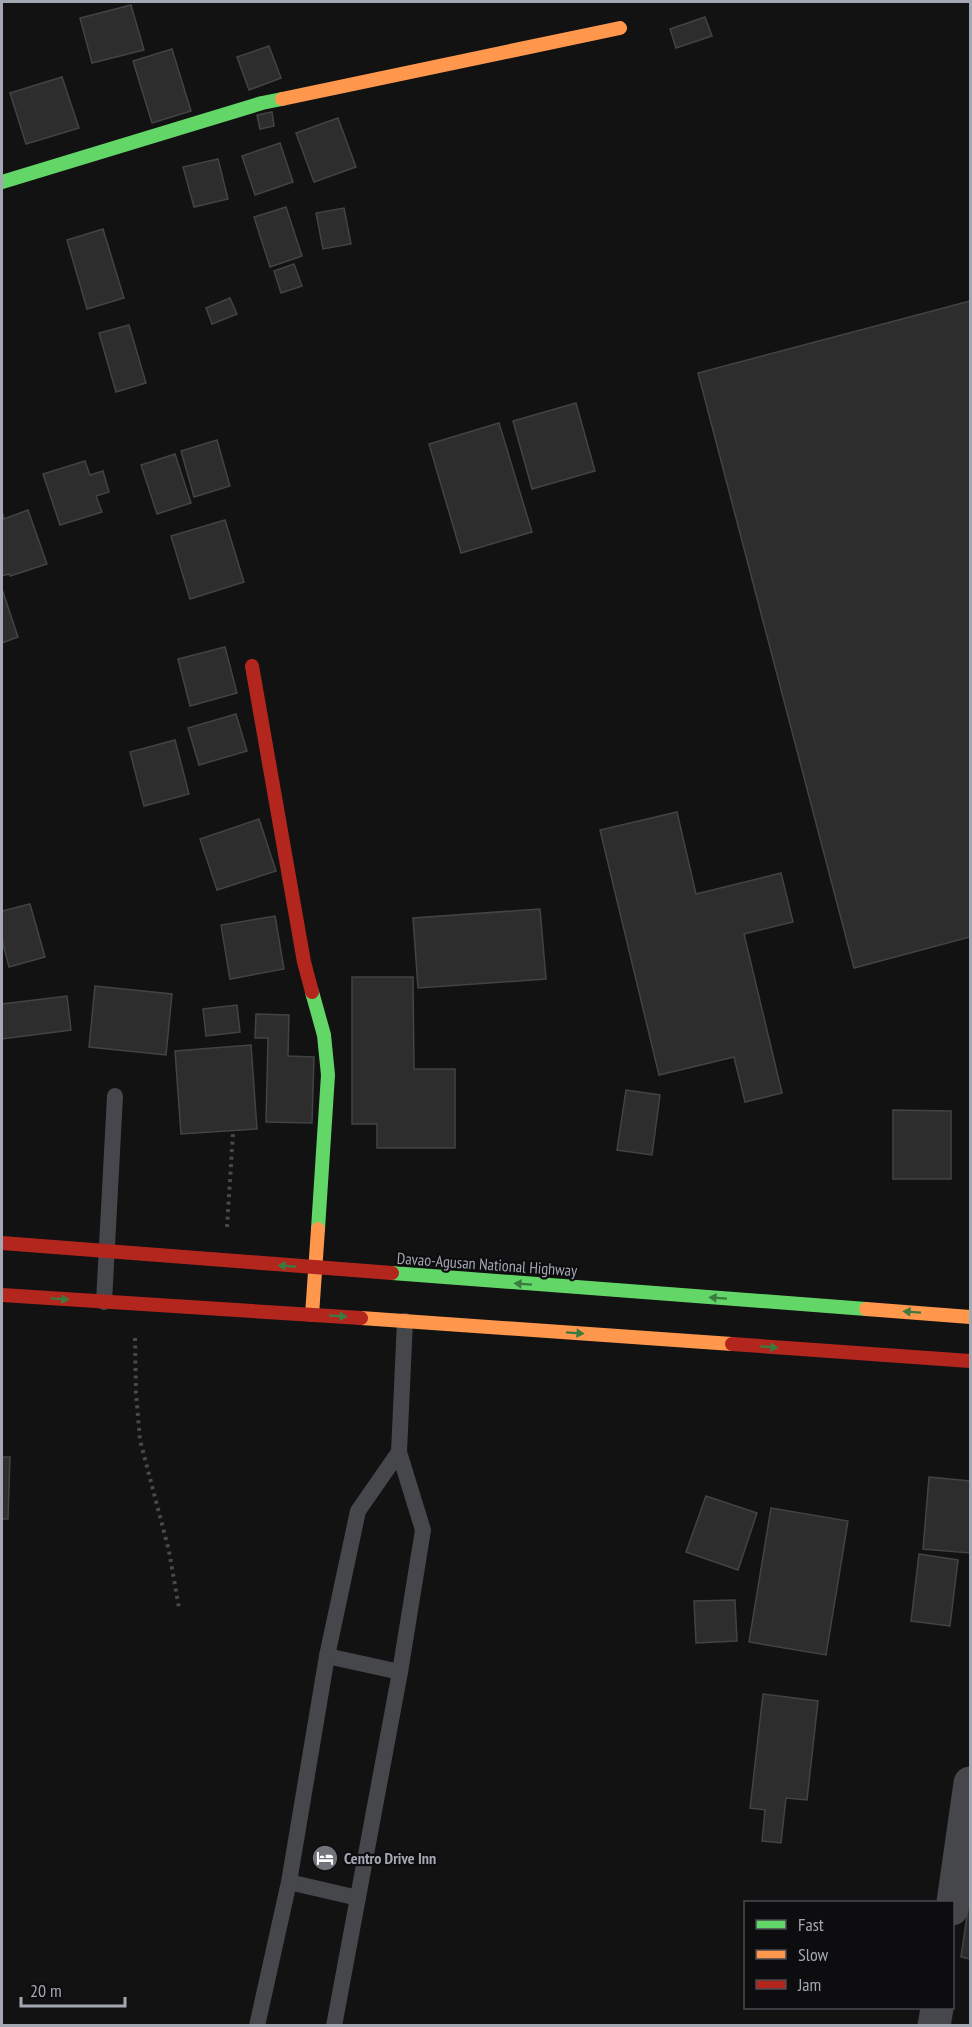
<svg xmlns="http://www.w3.org/2000/svg" width="972" height="2027" viewBox="0 0 972 2027" font-family="'PT Sans Narrow',sans-serif">
<rect width="100%" height="100%" fill="#121212"/>
<g fill="#2d2d2e" stroke="#424345" stroke-width="1.5">
<polygon points="131,5 144,50 92,63 80,18"/>
<polygon points="705,17 712,36 676,48 670,29"/>
<polygon points="269,46 281,78 249,90 237,57"/>
<polygon points="172,49 191,111 152,123 133,61"/>
<polygon points="62,77 79,128 26,144 10,93"/>
<polygon points="272,112 274,126 260,129 257,115"/>
<polygon points="338,118 356,167 314,182 296,133"/>
<polygon points="280,143 293,182 255,195 242,156"/>
<polygon points="218,159 228,199 194,207 183,167"/>
<polygon points="286,207 302,256 270,267 254,217"/>
<polygon points="344,208 351,244 323,249 316,213"/>
<polygon points="103,229 124,298 87,309 67,240"/>
<polygon points="294,264 302,286 281,293 274,271"/>
<polygon points="230,298 237,314 212,324 206,308"/>
<polygon points="970,301 970,937 854,968 698,373"/>
<polygon points="129,325 146,383 116,392 99,333"/>
<polygon points="576,403 595,471 532,489 513,421"/>
<polygon points="499,423 532,532 461,553 429,444"/>
<polygon points="217,440 230,486 194,497 181,451"/>
<polygon points="175,454 191,503 157,514 141,465"/>
<polygon points="85,461 90,475 103,471 109,492 96,496 102,512 60,525 43,474"/>
<polygon points="28,510 47,564 10,576 9,574 2,576 2,512 4,519"/>
<polygon points="225,520 244,582 190,599 171,536"/>
<polygon points="2,589 18,637 2,643"/>
<polygon points="225,647 237,693 190,706 178,659"/>
<polygon points="236,714 247,751 199,765 188,728"/>
<polygon points="175,740 189,794 144,806 130,752"/>
<polygon points="677,812 696,894 781,873 793,922 744,934 782,1093 745,1102 734,1057 659,1075 600,830"/>
<polygon points="259,819 276,871 217,890 200,839"/>
<polygon points="30,904 45,957 9,967 2,940 2,911"/>
<polygon points="540,909 546,979 418,988 413,918"/>
<polygon points="275,916 284,969 230,979 221,925"/>
<polygon points="352,977 413,977 414,1069 455,1069 455,1148 377,1148 377,1124 352,1124"/>
<polygon points="95,986 172,994 166,1055 89,1047"/>
<polygon points="67,996 71,1030 2,1039 2,1004"/>
<polygon points="237,1005 240,1032 206,1036 203,1009"/>
<polygon points="256,1014 289,1015 288,1056 314,1057 312,1123 266,1122 268,1038 255,1038"/>
<polygon points="251,1045 257,1129 181,1134 175,1051"/>
<polygon points="626,1090 660,1095 652,1155 617,1150"/>
<polygon points="893,1110 951,1111 951,1179 893,1179"/>
<polygon points="2,1457 10,1457 8,1519 2,1519"/>
<polygon points="929,1477 970,1481 970,1553 923,1549"/>
<polygon points="706,1496 757,1513 738,1570 686,1552"/>
<polygon points="771,1508 848,1521 826,1655 749,1642"/>
<polygon points="919,1554 958,1560 950,1626 911,1621"/>
<polygon points="735,1600 737,1641 696,1643 694,1601"/>
<polygon points="763,1694 818,1701 807,1800 786,1798 781,1843 762,1841 765,1810 750,1808"/>
<polygon points="970,1895 970,1959 961,1957"/>
</g>
<g fill="none" stroke-linecap="round" stroke-linejoin="round">
<g stroke="#48494c" stroke-width="4" stroke-dasharray="3 4.5" stroke-linecap="butt">
<polyline points="227,1227 233,1133"/>
<polyline points="135,1338 136,1393 140,1440 169,1551 179,1608"/>
</g>
<g stroke="#46474b" stroke-width="16">
<polyline points="104,1302 115,1096"/>
<polyline points="327,1656 400,1672"/>
<polyline points="289,1882 358,1898"/>
<polyline points="257,2026 289,1882 327,1656 358,1511 399,1452"/>
<polyline points="334,2026 400,1672 423,1530 399,1452 405,1321"/>
</g>
<g stroke="#46474b" stroke-width="33">
<polyline points="952,1909 970,1783"/>
<polyline points="934,2026 937,2008"/>
</g>
<g stroke="#63d668" stroke-width="14">
<polyline points="2,182 262,103 282,99"/>
<polyline points="312,992 324,1035 328,1075 318,1229"/>
<polyline points="392,1273 866,1309"/>
</g>
<g stroke="#ff974d" stroke-width="14">
<polyline points="282,99 620,28"/>
<polyline points="866,1309 970,1317"/>
<polyline points="312,1315 318,1229"/>
<polyline points="361,1318 732,1344"/>
</g>
<g stroke="#b3261e" stroke-width="14">
<polyline points="252,666 304,962 312,992"/>
<polyline points="2,1243 392,1273"/>
<polyline points="2,1295 361,1318"/>
<polyline points="732,1344 970,1361"/>
</g>
</g>
<defs><path id="oneway-solid" d="M-6-.8H1V-3.2L6.5 0L1 3.2V.8H-6Z" transform="scale(1.5)"/></defs>
<g fill="#3c7b40">
<use href="#oneway-solid" transform="translate(287 1266) rotate(-175)"/>
<use href="#oneway-solid" transform="translate(523 1284) rotate(-176)"/>
<use href="#oneway-solid" transform="translate(718 1298) rotate(-176)"/>
<use href="#oneway-solid" transform="translate(60 1299) rotate(4)"/>
<use href="#oneway-solid" transform="translate(912 1312) rotate(-176)"/>
<use href="#oneway-solid" transform="translate(338 1316) rotate(4)"/>
<use href="#oneway-solid" transform="translate(575 1333) rotate(4)"/>
<use href="#oneway-solid" transform="translate(769 1347) rotate(4)"/>
</g>
<defs>
<g id="hotel-disc" transform="scale(1.35)"><circle r="9.5" fill="#71747a" stroke="#0d0c0e"/><path d="M-6-4.5h1.5V1H6V5H4.5V3h-9V5H-6ZM-4 0a1.8 1.8 0 1 1 3.6 0ZM.5 0V-2.5h3Q6-2.5 6 0Z" fill="#fff"/></g>
</defs>
<g fill-rule="evenodd">
<use href="#hotel-disc" x="325" y="1858"/>
</g>
<g text-anchor="middle" dominant-baseline="central" stroke-width="4.5" stroke-linejoin="round" paint-order="stroke">
<g font-size="16" fill="#a4a8b2" stroke="#0d0c0e">
<text transform="translate(487 1264) rotate(4)">Davao-Agusan National Highway</text>
</g>
<g font-size="16" font-weight="bold" fill="#a4a8b2" stroke="#0d0c0e" text-anchor="start">
<text x="344" y="1858">Centro Drive Inn</text>
</g>
</g>
<rect width="972" height="2027" fill="none" stroke="#a4a8b2" stroke-width="6"/>
<rect x="744" y="1901" width="210" height="108" fill="#0d0c0e" stroke="#494a50" stroke-width="1.5"/>
<rect x="756" y="1920" width="30" height="9" fill="#63d668" stroke="#494a50" stroke-width="1.5"/>
<text x="798" y="1931" font-size="18" fill="#a4a8b2">Fast</text>
<rect x="756" y="1950" width="30" height="9" fill="#ff974d" stroke="#494a50" stroke-width="1.5"/>
<text x="798" y="1961" font-size="18" fill="#a4a8b2">Slow</text>
<rect x="756" y="1980" width="30" height="9" fill="#b3261e" stroke="#494a50" stroke-width="1.5"/>
<text x="798" y="1991" font-size="18" fill="#a4a8b2">Jam</text>
<path d="M21 1997v9h104v-9" fill="none" stroke="#a4a8b2" stroke-width="3"/>
<text x="30" y="1997" font-size="18" fill="#a4a8b2" stroke="#0d0c0e" stroke-width="4.5" paint-order="stroke">20 m</text>
</svg>
